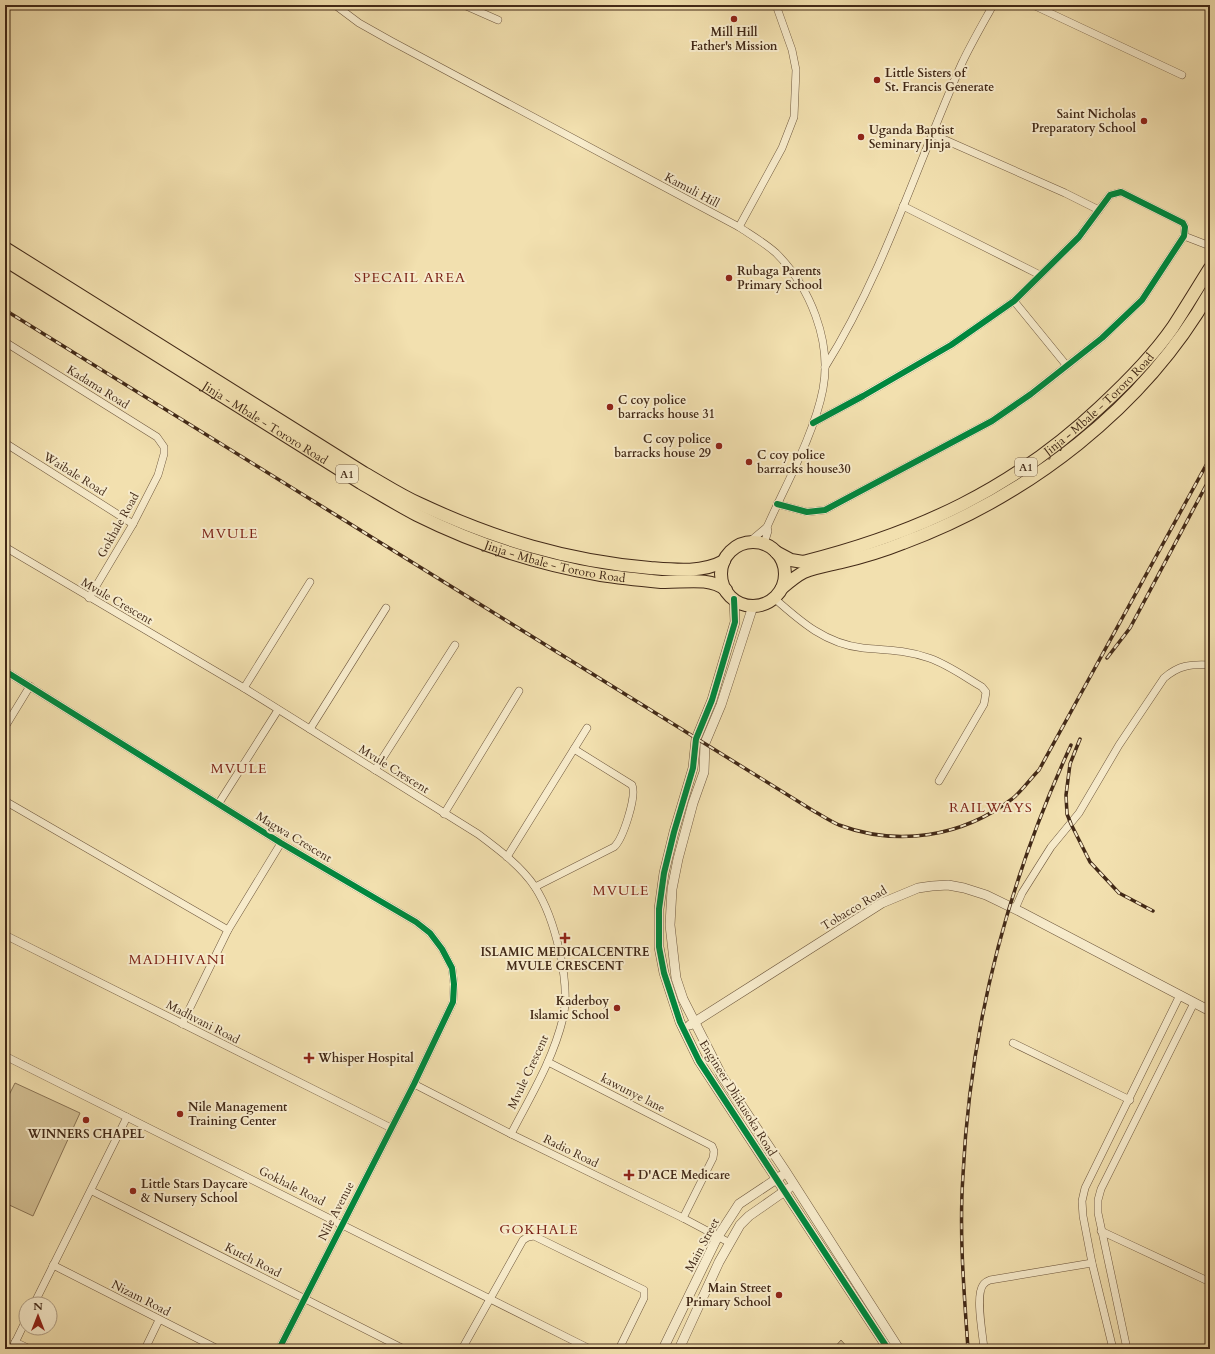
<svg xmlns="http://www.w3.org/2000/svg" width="1215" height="1354" viewBox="0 0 1215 1354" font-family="Cardo,serif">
<rect width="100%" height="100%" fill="#f2e0af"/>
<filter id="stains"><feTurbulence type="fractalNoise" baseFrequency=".005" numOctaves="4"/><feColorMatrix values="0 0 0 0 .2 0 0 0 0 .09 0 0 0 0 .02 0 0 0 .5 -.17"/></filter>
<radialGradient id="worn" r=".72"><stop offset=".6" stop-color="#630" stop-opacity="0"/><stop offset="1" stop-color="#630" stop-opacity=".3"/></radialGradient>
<g fill="#d4c195" stroke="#8b7556">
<polygon points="15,1083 80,1113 33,1216 5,1203 5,1103"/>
<polygon points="841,1340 849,1349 833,1349"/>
</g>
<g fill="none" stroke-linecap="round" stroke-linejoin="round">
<g stroke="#6e573d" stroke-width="8">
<g id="minor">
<path d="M335,5L359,23L391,41L739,227C751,235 765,243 776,253C810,287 832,341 823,389C814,435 786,484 767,527"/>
<polyline points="464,5 498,20"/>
<polyline points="1033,5 1182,75"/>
<polyline points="934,135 1065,193 1099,210"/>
<polyline points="903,206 1040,275"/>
<polyline points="739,227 782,148 794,117 796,70 792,50 776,5"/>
<polyline points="1184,236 1210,246"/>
<polyline points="1014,301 1067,366"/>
<polyline points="5,342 157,437 164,447 164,454 158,475 133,524 89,598"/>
<path d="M825,367C884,273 917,164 962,63C971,44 982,25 992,7L995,5"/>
<polyline points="5,443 133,524"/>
<polyline points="777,504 807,512 825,510 992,421 1031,394 1102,338 1142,300 1184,236 1185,227 1183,223 1121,192 1110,195 1079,237 1014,301 951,345 863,396 813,423"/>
<polyline points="748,543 767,527 768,531 764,544"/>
<path d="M5,547L244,688L478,834C498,849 521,866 535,887C555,918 571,983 563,1018C553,1060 530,1097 511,1134"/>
<path d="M774,598C801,622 826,644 863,648C886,650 906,650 929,658C947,664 965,677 982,687L986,692L984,704L939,781"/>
<polyline points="5,671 281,843 416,922 430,933 442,949 452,968 454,984 453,1002 414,1084 279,1349"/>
<polyline points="244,688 310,582"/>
<polyline points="5,727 30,686"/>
<polyline points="310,729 386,608"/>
<polyline points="375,770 455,645"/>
<polyline points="5,801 228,930"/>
<polyline points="219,803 278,710"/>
<polyline points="444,814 519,691"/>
<polyline points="507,857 587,728"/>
<path d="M535,887L614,847C623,839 637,796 632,785L574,749"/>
<path d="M1015,909L1022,893L1051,847L1079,813L1119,745L1164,678C1179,665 1191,664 1210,665"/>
<polyline points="5,935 391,1128"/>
<polyline points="182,1024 228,930 281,843"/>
<polyline points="1013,1043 1130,1100"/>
<polyline points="5,1056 590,1349"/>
<polyline points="548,1062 712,1146 714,1151 713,1158 683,1218"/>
<polyline points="414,1084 511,1134 683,1218 730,1243"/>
<polyline points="92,1191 404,1349"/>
<polyline points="1101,1231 1210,1282"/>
<polyline points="53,1265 218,1349"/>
<polyline points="34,1304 127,1117"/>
<polyline points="15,1342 30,1349"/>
<polyline points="12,1349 26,1320"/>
<polyline points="145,1349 159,1320"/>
<polyline points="462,1349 523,1240 528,1237 534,1236 644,1290 644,1298 619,1349"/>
<path d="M984,1349C983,1335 975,1296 983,1285C985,1282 987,1281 990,1280L1092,1263"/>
<polyline points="1113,1349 1092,1263 1083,1216 1082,1201 1085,1188 1180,995"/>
<polyline points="1127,1349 1098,1213 1098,1200 1101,1189 1194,1003"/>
</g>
</g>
<g stroke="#6e573d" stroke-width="10">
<g id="tertiary">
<polyline points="734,599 735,622 712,700 696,739 693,768 674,832 664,873 659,909 659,947 664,973 680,1022 699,1061 888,1349"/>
<polyline points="753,606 721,705 705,743 704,772 693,803 678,859 672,889 670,925 676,978 683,999 722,1076 786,1172 899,1349"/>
<polyline points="690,1025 882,903 918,888 932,886 948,885 964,888 986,895 1021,912 1210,1011"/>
<polyline points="663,1349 717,1238 739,1204 781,1176"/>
<polyline points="679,1349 719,1262 740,1225 749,1216 789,1188"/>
</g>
</g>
<g stroke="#422917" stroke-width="14">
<g id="trunk">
<path d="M5,248L364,473C382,483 400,495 420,504C495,539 567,561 650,568C675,570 702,573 724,561"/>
<path id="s1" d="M5,260L361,483C380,494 398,505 417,515C475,544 537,564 601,575C621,578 641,580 661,582C682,583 709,576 726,590"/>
<circle cx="753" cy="574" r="32"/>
<path id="s2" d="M776,552L791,560L803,562C918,533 1013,489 1100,407C1126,383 1153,356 1173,327C1186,307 1198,287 1210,268"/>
<path d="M782,588C789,582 796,576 804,572C816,567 830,565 842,562C863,557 883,551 903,543C1027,497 1144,408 1210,292"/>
</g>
</g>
<use href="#minor" stroke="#f7ebcb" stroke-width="7"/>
<use href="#tertiary" stroke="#f7ebcb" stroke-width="9"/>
<use href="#trunk" stroke="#f2e0af" stroke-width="12"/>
<g stroke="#422917" stroke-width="3.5">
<g id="rail">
<path d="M5,310L812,810C821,815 830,821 839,825C898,847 962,837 1012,799C1022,791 1030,779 1039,770L1210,458"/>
<polyline points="1107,658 1130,628 1210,478"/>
<polyline points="1080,739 1070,764 1066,795 1067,814 1071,824 1090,862 1119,893 1153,911"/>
<path d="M968,1349C964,1291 959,1233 963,1175C970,1026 1009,880 1071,745"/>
</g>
</g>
<use href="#rail" stroke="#f7ebcb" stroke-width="2" stroke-dasharray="6" stroke-linecap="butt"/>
<g stroke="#f7ebcb" stroke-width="8">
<g id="cycleway">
<polyline points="777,504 807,512 825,510 992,421 1031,394 1102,338 1142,300 1184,236 1185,227 1183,223 1121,192 1110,195 1079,237 1014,301 951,345 863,396 813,423"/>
<polyline points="734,599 735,622 712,700 696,739 693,768 674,832 664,873 659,909 659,947 664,973 680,1022 699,1061 888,1349"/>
<polyline points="5,671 281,843 416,922 430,933 442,949 452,968 454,984 453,1002 414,1084 279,1349"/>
</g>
</g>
<use href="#cycleway" stroke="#00873e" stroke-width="6"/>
</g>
<g fill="#8f2418" stroke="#f7ebcb" stroke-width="1.5">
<circle cx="734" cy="19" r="4"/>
<circle cx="877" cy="80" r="4"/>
<circle cx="1144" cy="121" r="4"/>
<circle cx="861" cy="137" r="4"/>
<circle cx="729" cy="278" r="4"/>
<circle cx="610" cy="407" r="4"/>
<circle cx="719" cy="446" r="4"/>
<circle cx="749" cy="462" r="4"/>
<path d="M563 932h4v4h4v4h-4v4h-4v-4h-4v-4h4z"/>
<circle cx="617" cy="1008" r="4"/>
<path d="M307 1052h4v4h4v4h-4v4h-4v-4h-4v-4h4z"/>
<circle cx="180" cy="1114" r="4"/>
<circle cx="86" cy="1120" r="4"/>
<path d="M627 1169h4v4h4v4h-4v4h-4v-4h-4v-4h4z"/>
<circle cx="133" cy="1191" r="4"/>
<circle cx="779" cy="1295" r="4"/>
</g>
<g text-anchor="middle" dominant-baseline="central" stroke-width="4" stroke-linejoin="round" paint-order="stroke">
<g fill="#f7ebcb" stroke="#78634d" stroke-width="1">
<rect x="1015" y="458" width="22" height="18" rx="3"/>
<rect x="336" y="465" width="22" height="18" rx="3"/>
</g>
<g font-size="11" font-weight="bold" fill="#422917">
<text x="1026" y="467">A1</text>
<text x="347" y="474">A1</text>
</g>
<g font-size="12" font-weight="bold" fill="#422917" stroke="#f7ebcb" text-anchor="start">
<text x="734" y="32" text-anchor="middle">Mill Hill<tspan x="734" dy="14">Father's Mission</tspan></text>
<text x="885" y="73">Little Sisters of<tspan x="885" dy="14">St. Francis Generate</tspan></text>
<text x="1136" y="114" text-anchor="end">Saint Nicholas<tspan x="1136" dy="14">Preparatory School</tspan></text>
<text x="869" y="130">Uganda Baptist<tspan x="869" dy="14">Seminary Jinja</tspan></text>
<text x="737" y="271">Rubaga Parents<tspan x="737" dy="14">Primary School</tspan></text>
<text x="618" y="400">C coy police<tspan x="618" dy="14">barracks house 31</tspan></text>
<text x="711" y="439" text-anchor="end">C coy police<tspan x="711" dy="14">barracks house 29</tspan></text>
<text x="757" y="455">C coy police<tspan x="757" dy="14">barracks house30</tspan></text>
<text x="565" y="952" text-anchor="middle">ISLAMIC MEDICALCENTRE<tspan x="565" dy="14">MVULE CRESCENT</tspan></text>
<text x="609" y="1001" text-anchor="end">Kaderboy<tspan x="609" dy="14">Islamic School</tspan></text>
<text x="318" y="1058">Whisper Hospital</text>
<text x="188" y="1107">Nile Management<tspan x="188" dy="14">Training Center</tspan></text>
<text x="86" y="1134" text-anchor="middle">WINNERS CHAPEL</text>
<text x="638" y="1175">D'ACE Medicare</text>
<text x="141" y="1184">Little Stars Daycare<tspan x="141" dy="14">&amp; Nursery School</tspan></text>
<text x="771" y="1288" text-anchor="end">Main Street<tspan x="771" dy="14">Primary School</tspan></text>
</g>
<g font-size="12" fill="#422917" stroke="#f7ebcb">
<text transform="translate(692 190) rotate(28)">Kamuli Hill</text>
<text transform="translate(98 387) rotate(32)">Kadama Road</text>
<text stroke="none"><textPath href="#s2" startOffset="369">Jinja - Mbale - Tororo Road</textPath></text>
<text stroke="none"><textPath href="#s1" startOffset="307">Jinja - Mbale - Tororo Road</textPath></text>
<text transform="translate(75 474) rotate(32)">Waibale Road</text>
<text transform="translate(118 525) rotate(-61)">Gokhale Road</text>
<text stroke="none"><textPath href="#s1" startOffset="631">Jinja - Mbale - Tororo Road</textPath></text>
<text transform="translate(117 601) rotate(30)">Mvule Crescent</text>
<text transform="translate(394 769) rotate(32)">Mvule Crescent</text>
<text transform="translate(294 837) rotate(31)">Magwa Crescent</text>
<text transform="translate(854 908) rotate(-31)">Tobacco Road</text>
<text transform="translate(203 1022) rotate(27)">Madhvani Road</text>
<text transform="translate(528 1072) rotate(-65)">Mvule Crescent</text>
<text transform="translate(633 1093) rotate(27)">kawunye lane</text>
<text transform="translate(738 1098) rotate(58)">Engineer Dhikusoka Road</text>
<text transform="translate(571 1151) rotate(26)">Radio Road</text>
<text transform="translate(292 1186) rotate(27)">Gokhale Road</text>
<text transform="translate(336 1211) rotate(-63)">Nile Avenue</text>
<text transform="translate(702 1245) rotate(-62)">Main Street</text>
<text transform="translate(253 1260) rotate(27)">Kutch Road</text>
<text transform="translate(141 1298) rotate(27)">Nizam Road</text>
</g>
<g font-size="14" letter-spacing="1" fill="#7a1f14" stroke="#f7ebcb">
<text x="410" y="277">SPECAIL AREA</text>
<text x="230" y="533">MVULE</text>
<text x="239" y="768">MVULE</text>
<text x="991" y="807">RAILWAYS</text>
<text x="621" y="890">MVULE</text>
<text x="177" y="959">MADHIVANI</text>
<text x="539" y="1229">GOKHALE</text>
</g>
</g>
<rect width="1215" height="1354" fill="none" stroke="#f2e0af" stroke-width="20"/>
<rect x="6" y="6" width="1203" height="1342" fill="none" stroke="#422917" stroke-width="2"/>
<rect x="10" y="10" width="1195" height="1334" fill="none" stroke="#422917"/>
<g transform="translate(38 1316)"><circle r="19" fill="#f7ebcb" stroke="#af9d83"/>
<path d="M0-3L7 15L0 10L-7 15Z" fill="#8f2418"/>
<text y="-6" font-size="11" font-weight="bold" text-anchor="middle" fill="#422917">N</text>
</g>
<rect width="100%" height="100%" filter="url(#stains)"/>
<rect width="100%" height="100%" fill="url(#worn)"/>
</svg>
